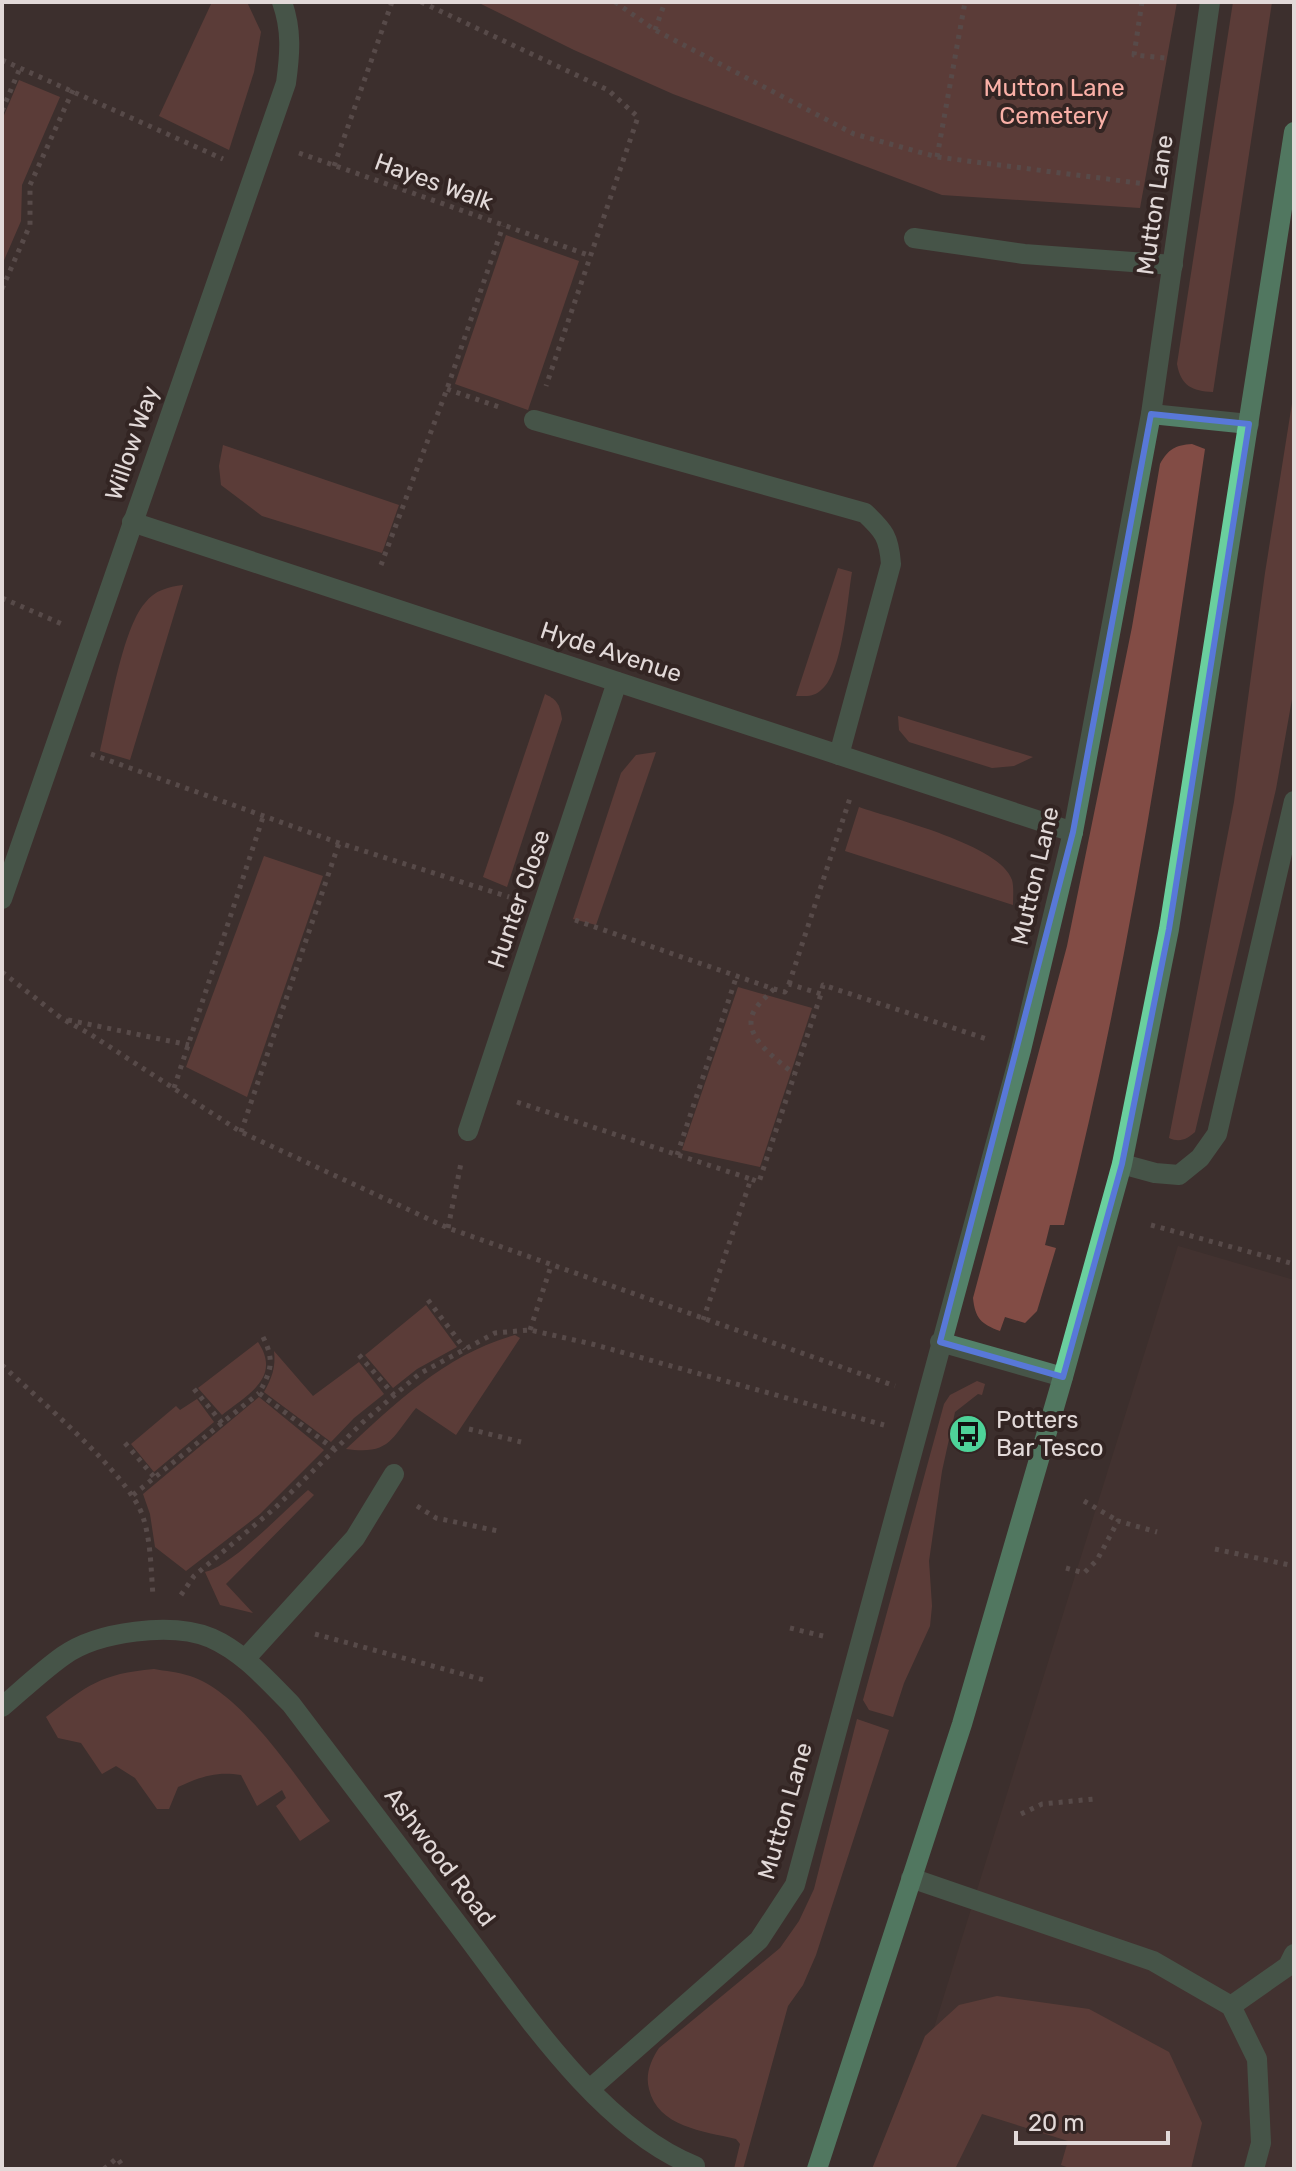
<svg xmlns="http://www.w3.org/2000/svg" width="1296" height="2171" viewBox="0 0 1296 2171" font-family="Rubik,sans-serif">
<rect width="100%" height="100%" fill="#3d2f2d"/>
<polygon fill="#4b3633" points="1178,1246 1294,1280 1294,2169 890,2169"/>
<g fill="#824c45">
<polygon points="212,2 247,2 261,32 254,72 229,150 159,116"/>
<polygon points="477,2 1177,2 1140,208 942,195 673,94 574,50"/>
<path d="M1233,2H1272L1213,392C1192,391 1181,386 1177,364Z"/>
<polygon points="19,80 60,97 22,185 21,221 2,265 2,120"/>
<polygon points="506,235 579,261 528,410 455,384"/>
<path d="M1294,391V688L1276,789L1195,1132C1187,1139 1180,1143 1169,1138L1234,802L1265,573Z"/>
<path d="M1192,444L1205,449C1167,710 1129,970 1064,1225H1050L1045,1245L1056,1248L1037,1311L1025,1323L1005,1317L1000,1331C981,1324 975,1318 973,1298L1067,946L1132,627L1160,464C1168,449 1176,445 1192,444Z"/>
<polygon points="223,445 399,505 382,553 262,516 221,485 219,466"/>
<path d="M838,568L852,572C847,600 843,675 820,691C813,697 805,696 796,696Z"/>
<path d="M183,585L130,760L100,751C109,715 122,629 145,603C155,590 168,587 183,585Z"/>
<path d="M545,694C558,700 560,706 562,719L507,887L483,877Z"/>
<polygon points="898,716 1033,757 1014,766 992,768 909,742 899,730"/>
<polygon points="656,752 596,925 573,919 621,773 636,755"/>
<path d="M859,807C893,819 1001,845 1012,880C1014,887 1013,898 1013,905L845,851Z"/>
<polygon points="264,856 323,876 247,1097 186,1067"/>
<polygon points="738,987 812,1008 760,1167 682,1150"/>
<polygon points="426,1305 457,1347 417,1369 393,1388 365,1355"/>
<path d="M515,1335L520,1338L456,1435L416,1408C391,1439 390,1455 346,1449C395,1403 448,1353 515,1335Z"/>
<path d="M258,1342C282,1378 247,1395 222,1415L198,1388Z"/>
<path d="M274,1351L313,1396L359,1362L384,1394L354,1418L331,1442L264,1392C272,1378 276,1367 274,1351Z"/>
<polygon points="977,1381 985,1384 982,1395 978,1394 955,1412 942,1471 929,1561 932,1606 930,1626 904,1683 893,1717 869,1710 863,1700 944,1404 950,1395"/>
<polygon points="259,1397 324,1450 260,1514 186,1571 155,1547 150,1514 143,1494"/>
<polygon points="197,1399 214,1422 154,1472 131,1444 176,1406 180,1410"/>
<path d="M308,1490L314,1495L226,1584L253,1613L220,1605L205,1572C232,1566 285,1510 308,1490Z"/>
<path d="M154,1669C165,1671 178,1672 190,1676C243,1693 296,1778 330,1821L300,1841L276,1806L286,1798L282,1790L257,1806L241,1775C216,1771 200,1777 178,1787L169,1809H157L135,1778L116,1766L102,1774L81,1743L58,1738L46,1717C88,1685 100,1674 154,1669Z"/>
<path d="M857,1719L889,1730L816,1955L803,1985L788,2006L743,2169H734L740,2144L736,2139C703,2131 658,2127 649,2089C645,2074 651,2060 659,2048L780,1948L799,1921L814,1889Z"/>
<polygon points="997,1996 1089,2009 1169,2052 1202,2123 1191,2169 1072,2169 1061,2165 1068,2141 982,2114 955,2169 872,2169 925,2036 959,2005"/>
</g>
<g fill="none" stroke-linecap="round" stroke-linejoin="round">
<g stroke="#796c6b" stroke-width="5" stroke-dasharray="4 6" stroke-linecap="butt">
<polyline points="421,2 608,90 638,117 546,386"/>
<polyline points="615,2 655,30 854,134 937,157 1146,184"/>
<polyline points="1142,2 1134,55 1165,58"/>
<polyline points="655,30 665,2"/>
<polyline points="2,60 223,159"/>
<polyline points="2,111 20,68"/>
<polyline points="299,153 591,256"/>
<polyline points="937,157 965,2"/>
<polyline points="334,166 392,2"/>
<polyline points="2,289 30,225 30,185 73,90"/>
<polyline points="447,389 502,408"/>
<polyline points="381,565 447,389 503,226"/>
<polyline points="2,598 62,624"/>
<polyline points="91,754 339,843 509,897"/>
<polyline points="575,920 774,989 785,992 789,984 821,994 823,985 987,1039"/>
<polyline points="2,972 61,1018 90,1034 241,1132 448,1228 895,1386"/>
<polyline points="789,984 851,795"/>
<path d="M774,989C768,995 761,1001 756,1008C737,1034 777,1059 794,1074"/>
<polyline points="68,1020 189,1045"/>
<polyline points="174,1088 264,814"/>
<polyline points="517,1102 751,1179"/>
<polyline points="241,1132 339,843"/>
<polyline points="677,1155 736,978"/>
<polyline points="1151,1225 1294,1264"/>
<polyline points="448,1228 461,1163"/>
<polyline points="428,1300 465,1349"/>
<polyline points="703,1320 751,1179 759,1182 821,994"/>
<polyline points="530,1330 551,1266"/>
<path d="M263,1337C275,1361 271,1371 259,1393L334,1449"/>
<polyline points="359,1355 394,1395"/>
<path d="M2,1365C37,1398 130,1475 143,1517C151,1541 151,1571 153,1596"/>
<polyline points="194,1389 222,1423"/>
<polyline points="469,1429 521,1442"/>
<polyline points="125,1443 155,1478"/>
<polyline points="133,1495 259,1393"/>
<polyline points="1084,1501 1118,1521"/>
<polyline points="417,1506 436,1518 498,1531"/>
<polyline points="1215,1549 1294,1566"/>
<polyline points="1066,1568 1084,1573 1097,1560 1118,1521 1157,1532"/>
<polyline points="181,1595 194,1576 275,1508 362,1423 419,1374 495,1333 530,1330 592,1344 884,1425"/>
<polyline points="790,1628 827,1637"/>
<polyline points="315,1634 484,1680"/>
<polyline points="1021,1814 1042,1804 1094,1799"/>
<polyline points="104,2169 117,2158 125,2169"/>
</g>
<g stroke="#538169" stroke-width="20">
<polyline points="914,238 1024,254 1173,265"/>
<polyline points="1151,414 1249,424"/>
<path d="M534,420L865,513C884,531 889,537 891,564L839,755"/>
<polyline points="132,522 1073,832"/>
<path d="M2,899L286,83C290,54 292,30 282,2"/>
<polyline points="468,1131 617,682"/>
<polyline points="1122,1164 1155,1173 1179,1175 1200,1158 1217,1134 1294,801"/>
<polyline points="940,1342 1063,1377"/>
<polyline points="245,1659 355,1538 394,1474"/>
<path d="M2,1707C22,1690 42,1671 63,1656C98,1631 172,1622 211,1638C243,1652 267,1680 291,1704C346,1777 401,1849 456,1922C518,2003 598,2128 695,2166V2169"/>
<polyline points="911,1878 1153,1961 1231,2006 1257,2059 1261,2143 1254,2169"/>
<polyline points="1231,2006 1288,1966 1294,1954"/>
<polyline points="590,2089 759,1940 795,1885 1021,1050 1073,832 1151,414 1210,2"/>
</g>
<polyline stroke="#6acf9e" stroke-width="20" points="817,2169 962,1724 1063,1377 1122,1164 1169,929 1294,132"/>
</g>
<path d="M0 0H1296V2171H0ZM1151,414L1249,424L1169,929L1122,1164L1063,1377L940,1342L1073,832Z" fill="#3d2f2d" fill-opacity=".55" fill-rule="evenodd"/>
<path fill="none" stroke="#5878d8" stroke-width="6" stroke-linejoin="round" d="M1151,414L1249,424L1169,929L1122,1164L1063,1377L940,1342L1073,832Z"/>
<defs>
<g id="bus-disc" transform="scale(2)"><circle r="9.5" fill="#4ed399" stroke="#332523"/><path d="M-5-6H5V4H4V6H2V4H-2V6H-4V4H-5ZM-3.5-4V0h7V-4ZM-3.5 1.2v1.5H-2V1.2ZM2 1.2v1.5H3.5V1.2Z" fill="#111"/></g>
</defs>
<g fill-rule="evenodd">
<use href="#bus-disc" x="968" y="1434"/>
</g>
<g text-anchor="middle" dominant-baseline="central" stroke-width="8" stroke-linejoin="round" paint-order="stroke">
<g font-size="24" fill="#fab0a7" stroke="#332523">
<text x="1054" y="88">Mutton Lane<tspan x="1054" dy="28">Cemetery</tspan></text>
</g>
<g font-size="24" fill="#e2d9d8" stroke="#332523">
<text transform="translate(434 182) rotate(20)">Hayes Walk</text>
<text transform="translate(1155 205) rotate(-82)">Mutton Lane</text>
<text transform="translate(132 443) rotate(-71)">Willow Way</text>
<text transform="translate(611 652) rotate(18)">Hyde Avenue</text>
<text transform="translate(1035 876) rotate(-77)">Mutton Lane</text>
<text transform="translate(519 899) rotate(-71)">Hunter Close</text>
<text transform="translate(785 1811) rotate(-74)">Mutton Lane</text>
<text transform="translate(440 1857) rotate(53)">Ashwood Road</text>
</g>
<g font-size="24" fill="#e2d9d8" stroke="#332523" text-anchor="start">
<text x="996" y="1420">Potters<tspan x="996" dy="28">Bar Tesco</tspan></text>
</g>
</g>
<rect width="1296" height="2171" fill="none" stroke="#e2d9d8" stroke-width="8"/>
<path d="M1016 2131v12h152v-12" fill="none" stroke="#e2d9d8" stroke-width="4"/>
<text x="1028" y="2131" font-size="24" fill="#e2d9d8" stroke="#332523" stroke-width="6" paint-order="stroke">20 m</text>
</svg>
